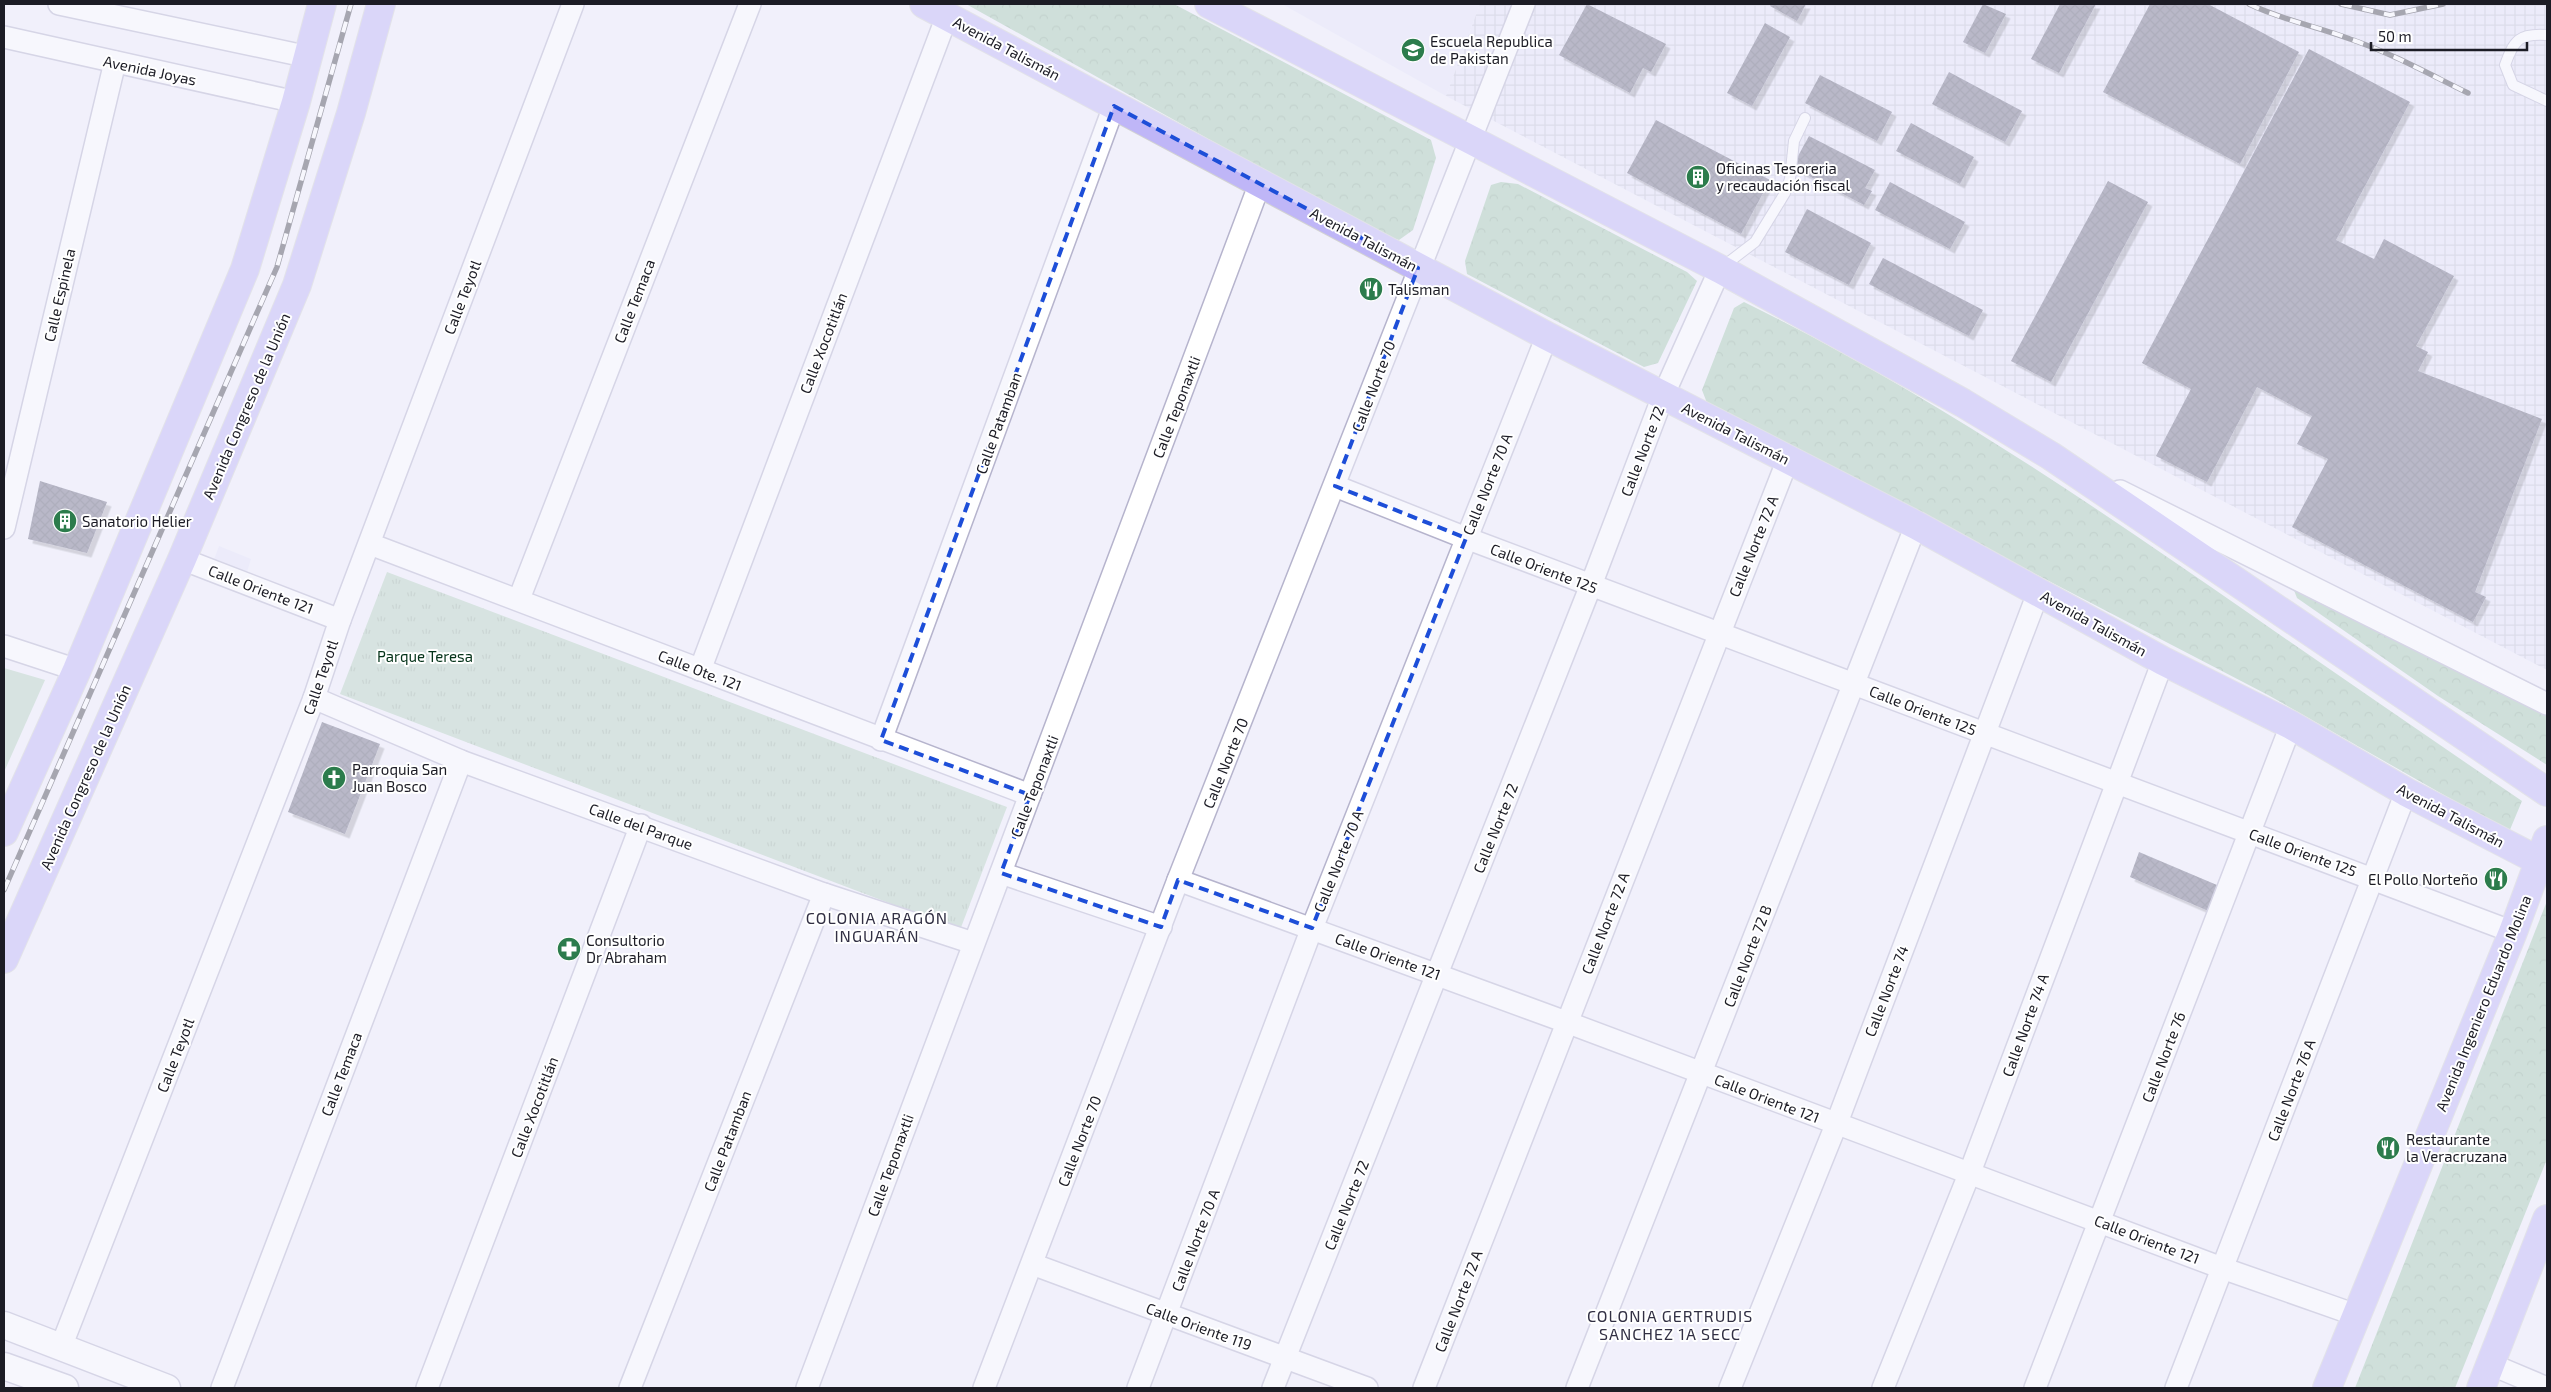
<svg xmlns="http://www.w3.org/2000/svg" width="2551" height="1392" viewBox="0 0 2551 1392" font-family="'Exo 2',sans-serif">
<defs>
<pattern id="industrial-grid" width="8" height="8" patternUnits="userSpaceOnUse" patternTransform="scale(1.25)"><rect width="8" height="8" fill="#e6e5f9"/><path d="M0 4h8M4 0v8" fill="none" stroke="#c5c4d5"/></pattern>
<pattern id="forest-crowns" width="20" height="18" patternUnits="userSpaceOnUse" patternTransform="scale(1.25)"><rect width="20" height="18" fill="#a6cbb1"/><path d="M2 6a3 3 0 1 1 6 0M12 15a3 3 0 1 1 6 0" fill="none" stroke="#8eae98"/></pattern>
<pattern id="park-tufts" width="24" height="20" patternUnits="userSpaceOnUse" patternTransform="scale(1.25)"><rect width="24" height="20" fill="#b8d3c0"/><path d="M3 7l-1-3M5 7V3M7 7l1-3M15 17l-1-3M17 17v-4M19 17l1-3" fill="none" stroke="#9eb5a5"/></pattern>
<pattern id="building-cross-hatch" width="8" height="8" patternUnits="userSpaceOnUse" patternTransform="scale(1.25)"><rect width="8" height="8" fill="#74738a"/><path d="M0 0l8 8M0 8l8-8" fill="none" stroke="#5e5e71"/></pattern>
<filter id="shadow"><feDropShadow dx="4.5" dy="4.5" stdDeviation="0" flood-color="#0004"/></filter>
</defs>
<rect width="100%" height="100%" fill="#f1f0fb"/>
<g fill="#e6e5f9">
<polygon points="1282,4 1480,4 1446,96"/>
<polygon points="219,546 251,559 245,578 212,565"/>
</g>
<polygon fill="url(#industrial-grid)" points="1480,4 2547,4 2547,670 1446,96"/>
<polygon fill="#b8d3c0" points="4,668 45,680 4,772"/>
<g fill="url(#forest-crowns)">
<polygon points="966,4 1174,4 1431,140 1436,158 1413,230 1399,240 1377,233"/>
<polygon points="1501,182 1518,184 1687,272 1697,281 1658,363 1644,367 1467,274 1465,261 1491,185"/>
<path d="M1744,302C1923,389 2087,501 2250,614C2340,677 2431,739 2522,801L2509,832L2268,695L1707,403L1702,390L1734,308Z"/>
<polygon points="2290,580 2547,715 2547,765 2438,696 2297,598"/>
<polygon points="2547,901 2547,1159 2455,1388 2355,1388"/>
</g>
<polygon fill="url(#park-tufts)" points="387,572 1007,807 960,930 340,694"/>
<g fill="url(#building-cross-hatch)" filter="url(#shadow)">
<polygon points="1587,4 1666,44 1651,72 1643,68 1630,93 1559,55"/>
<polygon points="1771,4 1806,4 1797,21 1770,6"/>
<polygon points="1983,4 2006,14 1985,53 1963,42"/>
<polygon points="2060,4 2096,4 2059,73 2031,59"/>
<polygon points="2150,4 2208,4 2299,52 2240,164 2103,92"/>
<polygon points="1765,23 1790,37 1752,106 1727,93"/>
<polygon points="2309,49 2410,102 2336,240 2374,259 2384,239 2454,276 2416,346 2428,352 2418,371 2542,419 2475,592 2486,597 2473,622 2292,527 2328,459 2297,444 2312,416 2257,387 2207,482 2156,456 2191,389 2142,363"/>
<polygon points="1949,72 2022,111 2005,142 1932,104"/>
<polygon points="1820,75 1892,112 1877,141 1805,103"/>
<polygon points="1656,120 1770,180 1741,234 1627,173"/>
<polygon points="1911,123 1974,157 1960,184 1896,151"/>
<polygon points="1809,136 1875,170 1865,188 1872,191 1864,205 1792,167"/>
<polygon points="2108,181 2148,202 2051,382 2011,361"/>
<polygon points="1890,182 1965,222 1950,249 1875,210"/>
<polygon points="1807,209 1871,243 1849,285 1785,252"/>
<polygon points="1883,258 1983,310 1969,336 1869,284"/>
<polygon points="40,481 107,502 87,553 28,539"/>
<polygon points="322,722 380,744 345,834 288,812"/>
<polygon points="2139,852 2224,888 2213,913 2130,877"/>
</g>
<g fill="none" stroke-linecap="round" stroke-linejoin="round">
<g stroke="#b6b4cd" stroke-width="12">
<g id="service">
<path d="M2547,35C2519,33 2514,40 2505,65L2513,85L2547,101"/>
<polyline points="1721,268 1755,242 1785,193 1790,179 1794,141 1805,118"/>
</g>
</g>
<g stroke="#b6b4cd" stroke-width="24">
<g id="minor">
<polyline points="59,4 309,57"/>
<polyline points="4,37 296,102"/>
<polyline points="1335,486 1466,538 2513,932"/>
<polyline points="2120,491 2547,704"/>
<polyline points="4,528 115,62"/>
<polyline points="370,544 1030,795"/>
<polyline points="182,559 340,620"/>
<polyline points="519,599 750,4"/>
<polyline points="4,646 77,670"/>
<polyline points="700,670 947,16"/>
<polyline points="314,698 461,761 824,894 973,943"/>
<polyline points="881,740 1114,106"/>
<polyline points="1001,873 1161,927"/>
<polyline points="1178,880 1566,1022 2222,1268 2356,1315"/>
<polyline points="1032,1264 1367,1388"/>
<polyline points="61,1347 314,698 340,620 573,4"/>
<polyline points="2490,1364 2547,1388"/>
<polyline points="222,1388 461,761"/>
<polyline points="427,1388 641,825"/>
<polyline points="630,1388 824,894"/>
<polyline points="807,1388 1260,183"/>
<polyline points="984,1388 1178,880 1524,4"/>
<polyline points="1138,1388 1312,928 1547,336"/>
<polyline points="1273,1388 1591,585 1663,396 1720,269"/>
<polyline points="1424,1388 1788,459"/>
<polyline points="1577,1388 1916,525"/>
<polyline points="1730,1388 1836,1125 2038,593"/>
<polyline points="1883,1388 1970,1172 2163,661"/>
<polyline points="2035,1388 2291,725"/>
<polyline points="2176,1388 2406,792"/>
</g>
</g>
<g stroke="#b6b4cd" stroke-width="29">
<g id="tertiary">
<polyline points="4,1325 167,1388"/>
<polyline points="4,1366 65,1388"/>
</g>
</g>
<g stroke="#d2d2d3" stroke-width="30">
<g id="primary">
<polyline points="924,4 1547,336 1916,525 2163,661 2291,725 2406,792 2547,865"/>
<polyline points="1209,4 1720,269 1963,403 2051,456 2547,792"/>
<polyline points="4,832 77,670 245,269 296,102 322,4"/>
<polyline points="4,959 182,559 297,285 351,113 381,4"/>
<polyline points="2327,1388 2513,932 2547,840"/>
<polyline points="2481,1388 2547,1219"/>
</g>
</g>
<use href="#service" stroke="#fff" stroke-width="10"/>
<use href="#minor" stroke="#fff" stroke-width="21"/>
<use href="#tertiary" stroke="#fff" stroke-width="26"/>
<use href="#primary" stroke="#bfb6f7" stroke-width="28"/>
<g stroke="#4d4c56" stroke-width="5.5">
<g id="rail">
<path d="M2249,4C2282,20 2316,26 2350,39C2391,53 2429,74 2468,93"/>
<polyline points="2341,4 2390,15 2443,4"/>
<polyline points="4,890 277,267 351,4"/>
</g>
</g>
<use href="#rail" stroke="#fff" stroke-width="4" stroke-dasharray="11" stroke-linecap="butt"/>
</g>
<path d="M0 0H2551V1392H0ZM1114,106L1418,268L1335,486L1466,538L1312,928L1178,880L1161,927L1001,873L1030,795L881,740Z" fill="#f1f0fb" fill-opacity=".55" fill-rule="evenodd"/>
<path fill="none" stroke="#1d4ed8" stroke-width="4" stroke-dasharray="10 6" stroke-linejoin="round" d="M1114,106L1418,268L1335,486L1466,538L1312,928L1178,880L1161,927L1001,873L1030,795L881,740Z"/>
<defs>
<g id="school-disc" transform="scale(1.25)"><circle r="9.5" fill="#2c7c4c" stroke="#fff"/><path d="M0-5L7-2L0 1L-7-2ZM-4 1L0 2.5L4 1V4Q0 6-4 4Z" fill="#fff"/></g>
<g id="building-disc" transform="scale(1.25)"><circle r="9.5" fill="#2c7c4c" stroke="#fff"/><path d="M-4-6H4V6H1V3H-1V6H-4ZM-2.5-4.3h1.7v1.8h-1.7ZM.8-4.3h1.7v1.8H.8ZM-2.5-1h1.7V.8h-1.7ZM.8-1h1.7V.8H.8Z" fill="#fff"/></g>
<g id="restaurant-disc" transform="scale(1.25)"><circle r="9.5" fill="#2c7c4c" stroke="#fff"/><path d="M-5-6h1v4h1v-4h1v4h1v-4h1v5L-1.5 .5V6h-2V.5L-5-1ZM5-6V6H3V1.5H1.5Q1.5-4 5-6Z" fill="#fff"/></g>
<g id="church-disc" transform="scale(1.25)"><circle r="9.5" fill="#2c7c4c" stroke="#fff"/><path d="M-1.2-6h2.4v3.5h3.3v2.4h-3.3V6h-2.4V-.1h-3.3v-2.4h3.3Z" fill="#fff"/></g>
<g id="pharmacy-disc" transform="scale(1.25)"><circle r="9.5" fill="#2c7c4c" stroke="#fff"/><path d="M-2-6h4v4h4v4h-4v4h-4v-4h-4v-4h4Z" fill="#fff"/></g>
</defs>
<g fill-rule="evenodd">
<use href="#school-disc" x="1413" y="50"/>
<use href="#building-disc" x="1698" y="177"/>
<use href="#restaurant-disc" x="1371" y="289"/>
<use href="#building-disc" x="65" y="521"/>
<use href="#church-disc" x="334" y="778"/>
<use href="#restaurant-disc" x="2496" y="879"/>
<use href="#pharmacy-disc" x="569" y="949"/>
<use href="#restaurant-disc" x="2388" y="1148"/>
</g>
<g text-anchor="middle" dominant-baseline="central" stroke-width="4" stroke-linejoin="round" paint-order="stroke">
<g font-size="15" fill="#1c1c25" stroke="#fff" text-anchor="start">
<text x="1430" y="41">Escuela Republica<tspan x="1430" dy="17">de Pakistan</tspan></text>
<text x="1716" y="168">Oficinas Tesoreria<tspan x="1716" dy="17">y recaudación fiscal</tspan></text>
<text x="1388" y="289">Talisman</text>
<text x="82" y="521">Sanatorio Helier</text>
<text x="352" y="769">Parroquia San<tspan x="352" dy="17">Juan Bosco</tspan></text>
<text x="2478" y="879" text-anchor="end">El Pollo Norteño</text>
<text x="586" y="940">Consultorio<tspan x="586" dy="17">Dr Abraham</tspan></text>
<text x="2406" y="1139">Restaurante<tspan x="2406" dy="17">la Veracruzana</tspan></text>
</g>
<g font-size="15" fill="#1c1c25" stroke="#fff">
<text transform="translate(1007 48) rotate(28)">Avenida Talismán</text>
<text transform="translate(150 70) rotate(12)">Avenida Joyas</text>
<text transform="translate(1364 239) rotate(28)">Avenida Talismán</text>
<text transform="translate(59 295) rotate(-77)">Calle Espinela</text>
<text transform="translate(462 297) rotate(-69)">Calle Teyotl</text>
<text transform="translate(634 301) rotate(-69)">Calle Temaca</text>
<text transform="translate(823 343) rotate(-69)">Calle Xocotitlán</text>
<text transform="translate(1373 386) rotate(-69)">Calle Norte 70</text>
<text transform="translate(246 406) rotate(-67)">Avenida Congreso de la Unión</text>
<text transform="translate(1176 407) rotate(-69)">Calle Teponaxtli</text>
<text transform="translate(998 423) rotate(-70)">Calle Patamban</text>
<text transform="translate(1736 433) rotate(27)">Avenida Talismán</text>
<text transform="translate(1642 451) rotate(-69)">Calle Norte 72</text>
<text transform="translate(1487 484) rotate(-68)">Calle Norte 70 A</text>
<text transform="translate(1753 546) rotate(-68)">Calle Norte 72 A</text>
<text transform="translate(1544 568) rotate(21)">Calle Oriente 125</text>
<text transform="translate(261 589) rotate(21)">Calle Oriente 121</text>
<text transform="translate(2094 623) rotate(29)">Avenida Talismán</text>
<text transform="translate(700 670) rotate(21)">Calle Ote. 121</text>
<text transform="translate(320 677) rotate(-71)">Calle Teyotl</text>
<text transform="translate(1923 710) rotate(21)">Calle Oriente 125</text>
<text transform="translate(1225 763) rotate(-68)">Calle Norte 70</text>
<text transform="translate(85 777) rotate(-66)">Avenida Congreso de la Unión</text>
<text transform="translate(1034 786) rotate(-69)">Calle Teponaxtli</text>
<text transform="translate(2451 815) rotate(28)">Avenida Talismán</text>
<text transform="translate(641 826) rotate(20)">Calle del Parque</text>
<text transform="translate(1495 828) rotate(-68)">Calle Norte 72</text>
<text transform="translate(2303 852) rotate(20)">Calle Oriente 125</text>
<text transform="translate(1338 861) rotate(-68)">Calle Norte 70 A</text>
<text transform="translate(1605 923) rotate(-69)">Calle Norte 72 A</text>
<text transform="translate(1388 956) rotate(20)">Calle Oriente 121</text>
<text transform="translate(1747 956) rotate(-69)">Calle Norte 72 B</text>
<text transform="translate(1886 991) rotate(-69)">Calle Norte 74</text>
<text transform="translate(2483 1003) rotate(-68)">Avenida Ingeniero Eduardo Molina</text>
<text transform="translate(2025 1025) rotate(-70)">Calle Norte 74 A</text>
<text transform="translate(175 1055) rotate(-69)">Calle Teyotl</text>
<text transform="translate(2163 1057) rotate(-69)">Calle Norte 76</text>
<text transform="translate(341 1074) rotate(-69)">Calle Temaca</text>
<text transform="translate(2291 1090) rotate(-69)">Calle Norte 76 A</text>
<text transform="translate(1767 1098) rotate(21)">Calle Oriente 121</text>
<text transform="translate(534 1107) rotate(-69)">Calle Xocotitlán</text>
<text transform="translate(727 1141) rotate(-69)">Calle Patamban</text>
<text transform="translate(1079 1141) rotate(-69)">Calle Norte 70</text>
<text transform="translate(890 1165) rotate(-70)">Calle Teponaxtli</text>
<text transform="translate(1346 1205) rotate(-68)">Calle Norte 72</text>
<text transform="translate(2147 1239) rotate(21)">Calle Oriente 121</text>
<text transform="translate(1195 1240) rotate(-69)">Calle Norte 70 A</text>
<text transform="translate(1458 1301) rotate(-69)">Calle Norte 72 A</text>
<text transform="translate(1199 1326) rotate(20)">Calle Oriente 119</text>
</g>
<g font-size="15" fill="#043319" stroke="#fff">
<text x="425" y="656">Parque Teresa</text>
</g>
<g font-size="16" letter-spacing="1" fill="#323044" stroke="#fff">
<text x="877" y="917">COLONIA ARAGÓN<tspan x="877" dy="18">INGUARÁN</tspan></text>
<text x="1670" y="1315">COLONIA GERTRUDIS<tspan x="1670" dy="18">SANCHEZ 1A SECC</tspan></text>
</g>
</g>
<rect width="2551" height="1392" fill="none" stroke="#1c1c25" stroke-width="10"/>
<path d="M2371 42v8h156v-8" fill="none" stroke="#1c1c25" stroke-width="2.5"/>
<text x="2378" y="42" font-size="15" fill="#1c1c25" stroke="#ffffff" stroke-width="4" paint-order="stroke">50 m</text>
</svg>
